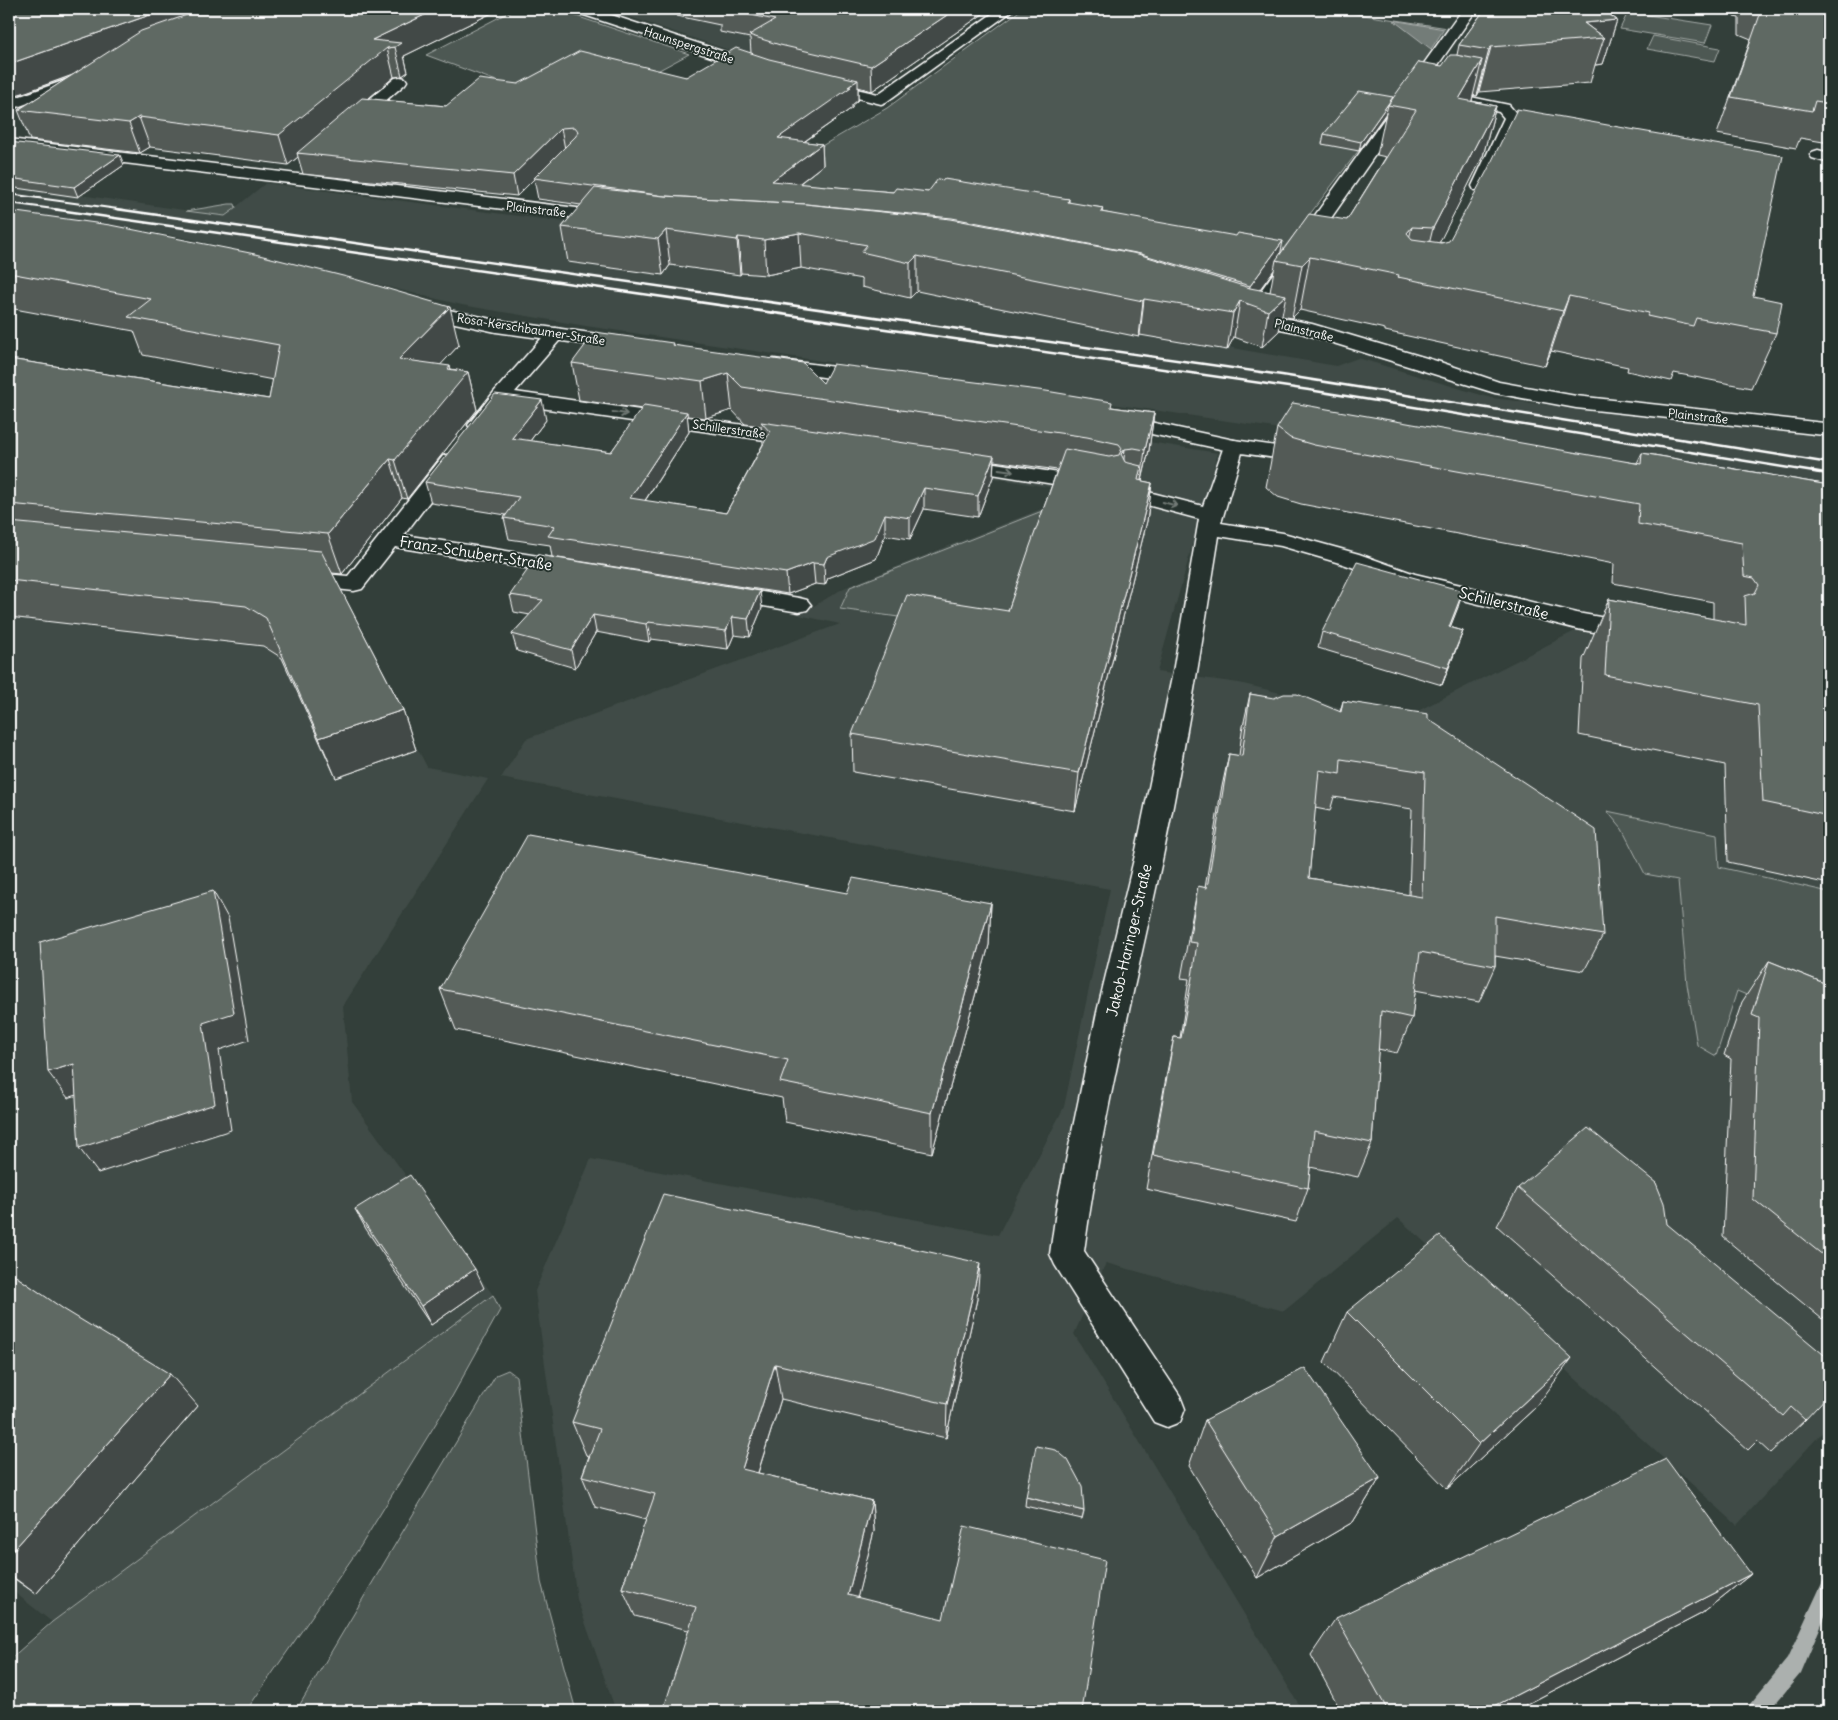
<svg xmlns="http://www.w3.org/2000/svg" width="1838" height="1720" viewBox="0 0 1838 1720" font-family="Delius,sans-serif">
<rect width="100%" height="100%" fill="#333f3a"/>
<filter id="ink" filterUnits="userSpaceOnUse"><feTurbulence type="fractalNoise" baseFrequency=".02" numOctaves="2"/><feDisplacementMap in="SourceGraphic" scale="10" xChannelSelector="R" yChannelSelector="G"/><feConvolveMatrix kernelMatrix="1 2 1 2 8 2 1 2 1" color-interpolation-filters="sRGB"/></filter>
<g filter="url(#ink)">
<g fill="#404c47">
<polygon points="606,9 926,9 792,71"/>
<polygon points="9,173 59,192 225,216 266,183 641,232 1249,351 1336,366 1358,358 1491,398 1686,421 1781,429 1829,437 1829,515 1423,450 586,326 462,305 195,240 129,228 9,211"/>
<polygon points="833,392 1218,453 1157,672 1239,683 1398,721 1579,629 1829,676 1829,1425 1737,1525 1398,1218 1284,1311 1106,1263 1074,1334 1303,1711 616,1711 577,1599 535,1291 591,1159 998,1235 1064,1107 1110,889 501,778 526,739 840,624 799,615 844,588 1056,503 1061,489 803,448"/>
<polygon points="9,556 337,594 427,767 488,779 343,1006 352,1102 493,1295 52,1622 9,1588"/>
</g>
<g fill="#4d5853" stroke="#a6aca9">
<polygon points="515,9 555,9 689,54 633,84 537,96 426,55"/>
<polygon points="1022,9 1345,9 1357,14 1448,28 1392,107 1247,296 758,183 887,108"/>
<polygon points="1628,12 1712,25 1705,43 1620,29"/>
<polygon points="1653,36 1720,48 1715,61 1647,49"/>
<polygon points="229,204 235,204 236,208 225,216 186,211"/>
<polygon points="1047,509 1005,621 906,618 840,609 850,587"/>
<polygon points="1607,811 1717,834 1719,867 1829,892 1829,1029 1737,991 1716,1056 1697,1045 1687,984 1678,880 1645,874 1622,829"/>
<polygon points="493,1295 500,1310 449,1402 360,1547 246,1711 31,1711 9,1702 9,1660 52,1622"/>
<polygon points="508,1370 516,1376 541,1582 576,1711 296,1711 496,1375"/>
</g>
<polygon fill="#737b78" stroke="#abb0ae" points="1393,20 1444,29 1431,49"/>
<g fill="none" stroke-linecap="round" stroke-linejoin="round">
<polygon fill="#abb0ae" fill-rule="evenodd" points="1829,1578 1829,1607 1801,1673 1769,1711 1748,1711 1750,1704 1787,1659 1823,1581"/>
<g stroke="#fff" stroke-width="3">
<g id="street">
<polygon points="573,9 593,9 761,64 763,67 761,70 751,70 575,12"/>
<polygon points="999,9 1015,9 886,102 881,104 822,89 817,88 815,85 817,82 822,81 878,94"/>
<polygon points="1463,9 1477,9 1264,314 1312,324 1440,362 1499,382 1576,396 1824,423 1829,424 1829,434 1824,435 1576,408 1495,393 1301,333 1244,322 1237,319 1235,315 1237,311 1247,310"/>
<polygon points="83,74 88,75 90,78 88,81 9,110 9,100"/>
<polygon points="400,77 405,78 407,81 405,84 355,127 343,127 341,124 343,121 395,78"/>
<polygon points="1461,95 1509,105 1520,118 1488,186 1486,190 1474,190 1472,186 1504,118 1499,112 1456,103 1453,100 1456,97"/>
<polygon points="9,139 610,212 616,213 619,217 616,221 610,222 9,149"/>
<polygon points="1818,150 1829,153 1829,163 1812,158 1810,155 1812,152"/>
<path d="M556,328L563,330L565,334L515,392L800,433L807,435L810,439L807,443L800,445L506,403C496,415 488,434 471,429L468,425L494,392L549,330Z"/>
<path d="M1234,440L1241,442L1244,446L1221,523L1283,533L1359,554L1415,574L1577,613L1634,623L1642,626L1646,631L1642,636L1634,639L1577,629L1400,584L1343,564L1281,546L1219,536C1202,643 1185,750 1163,856C1135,987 1102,1118 1084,1251L1180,1396L1185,1409L1180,1422L1167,1427L1154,1422L1055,1265L1050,1254L1057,1204L1097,1012L1135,855L1173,672L1199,519L1121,498L1118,493L1121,488L1129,487L1203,506L1224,446L1227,442Z"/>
<polygon points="450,454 457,456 461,460 404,535 570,561 578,563 581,568 578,573 570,575 395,547 362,589 354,591 291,584 288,579 291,574 299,572 348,576 443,456"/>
<polygon points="956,457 1091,478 1099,479 1102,484 1099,489 1091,490 949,467 945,463 949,459"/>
<polygon points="724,586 799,598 807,600 811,605 807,610 799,612 716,598 712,593 716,588"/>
</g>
</g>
<g stroke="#fff" stroke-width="3">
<g id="secondary">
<polygon points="416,303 496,320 627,338 634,340 637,344 634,348 627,350 496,332 409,313 407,309 409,305"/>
<polygon points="774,359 865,371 872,373 875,377 872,381 865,383 767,369 764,365 767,361"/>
<polygon points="1117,415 1234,440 1310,451 1317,453 1320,457 1317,461 1310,463 1234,452 1110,425 1107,421 1110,417"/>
</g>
</g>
<use href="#street" fill="#26332d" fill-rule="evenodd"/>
<use href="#secondary" fill="#26332d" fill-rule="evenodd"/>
<g stroke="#fff" stroke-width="2">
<polyline points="9,194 125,210"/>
<polyline points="9,203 61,210"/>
</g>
<g stroke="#fff" stroke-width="2.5">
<polyline points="52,209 1309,390 1820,473"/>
<polyline points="116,209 1282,375 1829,463"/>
</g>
<polyline stroke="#fff" stroke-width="3" points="1812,471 1829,474"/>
</g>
<g fill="#525a56" stroke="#fff" fill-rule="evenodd">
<path d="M9,9H500L404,56L408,72L402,76L394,77L367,99L446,106L518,84L686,77L751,53L750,38L720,32V25L677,16V9H990L872,91L858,87V100L852,105V108L804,142L822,144L823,165L799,184L893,192H928L1069,199V203L1103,208L1102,212L1281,253L1347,220L1386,157L1377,155L1386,113L1359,151L1322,144L1324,134L1392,99L1442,66L1457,55L1459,45L1485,9H1614L1611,16L1617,20L1603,64L1595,65L1590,83L1479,92L1477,96L1473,95L1472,101L1496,106L1483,156L1439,242L1753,296L1776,333L1751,388L1674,373L1671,381L1627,371L1628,367L1551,351L1545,366L1385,331V329L1300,310L1292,318L1281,316L1279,331L1262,347L1234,337L1227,350L1140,335L1139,337L917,291L910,298L862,287V279L801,268L766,275L741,273L740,275L670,265L663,275L568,262L562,227L581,205L538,199L534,179L517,196L303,174L298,157L288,165L150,147L140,153L30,140L18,110L73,75L26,92L9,97ZM1274,270L1270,292L1260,290Z"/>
<polygon points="1734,9 1829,9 1829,143 1800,138 1796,148 1717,134 1751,39 1739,34 1739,18 1734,17"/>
<polygon points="9,142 124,165 78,197 9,187"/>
<polygon points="9,211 459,345 440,365 451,369 468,372 477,410 407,499 402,498 342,574 332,573 403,710 416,750 336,778 282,658 263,646 9,617 9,359 269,399 273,380 143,355 134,331 9,308"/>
<path d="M674,345L823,383L1112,407L1154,413L1149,450L1142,481L1152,483L1147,521L1075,811L853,772L852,734L1008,611L1057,470L994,461L993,477L978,517L924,509L910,539L885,535L876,559L828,578L825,585L815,584L788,594L552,557L550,545L509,539L504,518L506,515L431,503L425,482L546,420L530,441L611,452L642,409L579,400L572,363ZM732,410L745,424L761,426L763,443V444L726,513L645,501L689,432L687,416L706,418Z"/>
<polygon points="1277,428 1637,463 1642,453 1829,485 1829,884 1728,862 1725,765 1579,735 1583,659 1609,599 1713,619 1713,602 1613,583 1614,564 1301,504 1278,497 1266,487"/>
<polygon points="510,595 762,608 750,637 734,635 728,649 651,639 649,642 596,632 575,668 517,651 512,634 530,615 514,612"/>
<polygon points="1458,607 1450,627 1463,631 1442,685 1318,648 1322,632"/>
<path d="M1250,694L1340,712L1343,701L1428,719L1603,935L1584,971L1495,956V966L1479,1002L1415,990L1412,1018L1397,1053L1378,1049L1372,1143L1358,1177L1310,1167L1308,1188L1296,1222L1146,1189L1167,1072L1174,1037L1180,1038L1184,1013L1189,979L1181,978L1191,923L1198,886L1205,888L1221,791L1229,754L1239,756L1242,731ZM1334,797L1412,809L1409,895L1309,878L1315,808L1330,811Z"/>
<polygon points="847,893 991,903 989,945 932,1153 785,1122 782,1098 456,1030 440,989"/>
<polygon points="1769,961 1829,985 1829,1312 1822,1319 1723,1237 1731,1059 1724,1055 1742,1002"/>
<polygon points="1518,1188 1667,1224 1805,1420 1770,1453 1757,1441 1748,1450 1497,1226"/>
<polygon points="355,1209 484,1288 431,1325 366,1229"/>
<polygon points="9,1270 17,1277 198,1406 36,1594 9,1575"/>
<polygon points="977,1299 946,1438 781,1399 758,1473 872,1501 874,1531 857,1598 1082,1711 688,1630 635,1616 622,1588 646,1520 595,1507 582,1476 589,1456 586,1455 572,1422"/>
<polygon points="1347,1312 1536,1407 1447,1489 1324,1362"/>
<polygon points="1205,1420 1380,1478 1353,1522 1257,1578 1189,1466"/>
<polygon points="1026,1497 1084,1511 1082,1519 1025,1506"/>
<polygon points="1751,1574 1701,1614 1514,1711 1341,1711 1311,1655 1336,1618"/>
</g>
<g fill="#424a46" stroke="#fff">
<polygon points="167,9 253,9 26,92 9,97 9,64"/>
<polygon points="437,9 500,9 404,56 408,72 402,76 395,47 387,48 394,77 303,153 297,153 298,157 288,165 279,135 372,40"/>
<polygon points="956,9 990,9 872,91 871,66"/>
<polygon points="1617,20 1603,64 1595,65 1604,38 1584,23"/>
<polygon points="1491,47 1479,92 1477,96 1489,50"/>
<polygon points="1482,60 1470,108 1459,99"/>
<polygon points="858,80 858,100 852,105 852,108 779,159 778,138"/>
<polygon points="1393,97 1388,105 1386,113 1359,151 1361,142"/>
<polygon points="1496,106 1483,156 1420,281 1433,228"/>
<polygon points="139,117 150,147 140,153 129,123"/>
<polygon points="561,128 565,149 534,178 534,179 517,196 513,175"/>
<polygon points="822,144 823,165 775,202 772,181"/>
<polygon points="120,155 124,165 78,197 74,187"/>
<polygon points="1412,227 1399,278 1407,233"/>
<polygon points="666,230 670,265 663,275 658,239"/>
<polygon points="799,233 801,268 766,275 764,240"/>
<polygon points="738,237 741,273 740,275 737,240"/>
<polygon points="1283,241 1279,261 1276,260 1274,270 1249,304 1247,304 1250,286"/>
<polygon points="917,256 917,291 910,298 910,263"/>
<polygon points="1310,257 1300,310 1292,318 1302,265"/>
<polygon points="1286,295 1279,331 1262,347 1268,311"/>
<polygon points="1569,296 1551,351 1545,366 1563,311"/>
<polygon points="1144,299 1140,335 1139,337 1143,301"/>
<polygon points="1240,301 1234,337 1227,350 1233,313"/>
<polygon points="450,307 459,345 410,398 399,359"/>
<polygon points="450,366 455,386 468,372 477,410 407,499 395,460"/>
<polygon points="728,373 732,410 706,418 702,381"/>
<polygon points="542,400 546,420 516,459 512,438"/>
<polygon points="687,412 689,432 633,519 630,498"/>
<polygon points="1154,413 1149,450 1140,488 1145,450"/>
<polygon points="1125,449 1121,486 1121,454"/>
<polygon points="994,456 993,477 978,517 978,496"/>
<polygon points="390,459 402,498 342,574 328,534"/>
<polygon points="1152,483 1147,521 1075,811 1079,773"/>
<polygon points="924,488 924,509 910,539 910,518"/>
<polygon points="885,514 885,535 876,559 828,578 825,585 824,564 827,557"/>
<polygon points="813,563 815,584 788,594 786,573"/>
<polygon points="760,591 762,608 750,637 748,619"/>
<polygon points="1463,591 1458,607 1444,643 1449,627"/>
<polygon points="593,615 596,632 575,668 571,650"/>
<polygon points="732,617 734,635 728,649 726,631"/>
<polygon points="648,622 651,639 649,642 646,624"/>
<polygon points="1463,631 1457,647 1442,685 1448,668"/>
<polygon points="403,710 416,750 336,778 319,738"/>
<polygon points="213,891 228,918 249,1040 219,1050 231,1130 98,1173 79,1148 203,1023"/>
<polygon points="991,903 989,945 932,1153 932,1113"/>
<polygon points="74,1064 92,1090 68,1098 48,1072"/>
<polygon points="980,1263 977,1299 946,1438 947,1404"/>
<polygon points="475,1269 484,1288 431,1325 421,1306"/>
<polygon points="1572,1358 1536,1407 1447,1489 1479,1444"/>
<polygon points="775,1364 781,1399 749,1501 742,1469"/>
<polygon points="170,1374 198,1406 36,1594 9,1574 9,1555"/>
<polygon points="1380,1478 1353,1522 1257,1578 1278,1536"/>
<polygon points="872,1501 874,1531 851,1623 848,1595"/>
<polygon points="1751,1574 1701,1614 1514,1711 1485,1711"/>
</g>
<g fill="#5f6964" stroke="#fff" fill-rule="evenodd">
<polygon points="9,9 167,9 9,64"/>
<polygon points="204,9 437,9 372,40 401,43 395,47 387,48 279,135 139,117 129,123 18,110 141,31"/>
<polygon points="722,9 956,9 871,66 780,45 749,35 775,20"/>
<polygon points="1485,9 1602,9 1617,20 1584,23 1604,38 1491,47 1489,50 1459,45"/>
<polygon points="1762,9 1829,9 1829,103 1815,101 1812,111 1731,97"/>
<polygon points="736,48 769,59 858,80 848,87 851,87 778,138 822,144 772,181 893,192 896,188 928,192 938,179 944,180 944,179 1069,199 1068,202 1103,208 1101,212 1236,236 1238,233 1283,241 1250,286 1141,254 952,218 806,204 665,196 534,178 576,136 578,131 575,127 561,128 513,175 297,153 362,98 446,106 479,79 518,84 580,51 686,77"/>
<polygon points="1450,55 1456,55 1482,60 1459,99 1496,106 1433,228 1412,227 1407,233 1412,239 1441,243 1449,241 1487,171 1517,109 1783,156 1753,296 1782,302 1776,333 1696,318 1693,326 1647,316 1649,313 1569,296 1563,311 1398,277 1399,275 1310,257 1302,265 1276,260 1309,214 1347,220 1416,110 1388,105 1419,62 1442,66"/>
<polygon points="1359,91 1393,97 1361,142 1324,134"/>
<polygon points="9,142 120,155 74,187 9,178"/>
<polygon points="595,188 664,196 805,204 951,219 1138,254 1250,288 1286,295 1268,311 1240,301 1233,313 1144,299 1143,301 917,256 910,263 861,252 867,245 799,233 764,240 738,237 737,240 666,230 658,239 562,227"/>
<polygon points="9,211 110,225 255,254 351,278 450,307 399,359 450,366 448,369 468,372 395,460 390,459 328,534 9,504 9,359 269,399 279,345 128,317 151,299 9,273"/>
<polygon points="595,332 673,343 672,345 803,363 823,383 833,364 1046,391 1112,402 1111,407 1154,413 1145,450 1134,448 1125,449 1121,454 1125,462 1141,466 1138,480 1152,483 1079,773 852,734 907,595 1008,611 1030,546 1065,449 1109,457 1119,455 1122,448 1119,444 1087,437 742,387 728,373 702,381 572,363"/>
<polygon points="495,394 542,400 512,438 611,452 644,405 687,412 630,498 726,513 770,432 761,422 994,456 978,496 924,488 910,518 885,514 875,538 827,557 824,564 813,563 786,573 548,536 555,526 504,518 519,497 425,482"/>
<polygon points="1293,403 1641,464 1642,453 1829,485 1829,816 1763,802 1758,705 1605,675 1609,599 1746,625 1745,596 1755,593 1759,585 1754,578 1744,576 1742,543 1638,524 1639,504 1314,445 1290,438 1277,428"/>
<polygon points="9,522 321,551 403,710 319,738 266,618 246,606 9,580"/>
<polygon points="538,555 760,591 748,619 732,617 726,631 648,622 646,624 593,615 571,650 512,634 543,600 510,595"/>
<polygon points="1357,562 1463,591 1449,627 1463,631 1448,668 1322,632"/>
<path d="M1250,694L1274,698L1284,694H1297L1341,712L1343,701L1428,714V719L1596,830L1603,935L1495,916V966L1420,952L1412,1018L1381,1011L1372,1143L1314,1131L1308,1188L1153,1155L1174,1037L1181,1038L1192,977L1197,943L1189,942L1198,886L1207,888L1229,754L1242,756ZM1341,759L1425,772L1422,897L1309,878L1319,770L1340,774Z"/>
<polygon points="528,834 847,893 853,878 991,903 932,1113 780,1082 788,1060 440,989"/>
<polygon points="213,891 234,1013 203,1023 215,1104 79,1148 74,1064 48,1072 40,942"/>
<polygon points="1769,961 1829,985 1829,1260 1753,1199 1759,1018 1752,1015"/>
<polygon points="1588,1128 1656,1183 1664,1203 1667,1224 1829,1359 1829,1394 1805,1420 1791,1407 1783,1416 1518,1188"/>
<polygon points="410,1175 475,1269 421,1306 355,1209"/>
<polygon points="663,1194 980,1263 947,1404 775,1364 742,1469 872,1501 848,1595 943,1619 964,1526 1105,1560 1082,1711 663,1711 696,1607 622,1588 655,1494 582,1476 600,1429 572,1422"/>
<polygon points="1440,1236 1572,1358 1479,1444 1347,1312"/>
<polygon points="9,1270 17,1277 65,1310 170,1374 9,1555"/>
<polygon points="1305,1368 1380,1478 1278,1536 1205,1420"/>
<polygon points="1036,1446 1056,1450 1068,1460 1082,1486 1084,1511 1026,1497"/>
<polygon points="1666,1459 1751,1574 1485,1711 1388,1711 1336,1618"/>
</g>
<defs><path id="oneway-shaft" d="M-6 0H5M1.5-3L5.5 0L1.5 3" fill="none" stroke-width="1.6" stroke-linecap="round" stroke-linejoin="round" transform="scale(1.25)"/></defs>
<g stroke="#727a76">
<use href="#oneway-shaft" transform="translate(620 413) rotate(8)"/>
<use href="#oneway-shaft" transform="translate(1006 470) rotate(8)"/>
<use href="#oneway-shaft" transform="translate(1170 504) rotate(15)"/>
</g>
</g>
<g text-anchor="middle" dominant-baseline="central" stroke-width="4" stroke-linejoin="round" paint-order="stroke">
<g font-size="12" fill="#fff" stroke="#26332d">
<text transform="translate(689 45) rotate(18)">Haunspergstraße</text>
<text transform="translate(536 209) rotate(7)">Plainstraße</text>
<text transform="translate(531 329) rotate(9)">Rosa-Kerschbaumer-Straße</text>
<text transform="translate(1304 330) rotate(14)">Plainstraße</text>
<text transform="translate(1698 416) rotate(6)">Plainstraße</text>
<text transform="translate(729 429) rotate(8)">Schillerstraße</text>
</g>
<g font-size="15" fill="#fff" stroke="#26332d">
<text transform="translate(476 553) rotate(9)">Franz-Schubert-Straße</text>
<text transform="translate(1504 603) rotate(14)">Schillerstraße</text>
<text transform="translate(1129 940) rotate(-77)">Jakob-Haringer-Straße</text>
</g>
</g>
<rect width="1838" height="1720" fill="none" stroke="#26332d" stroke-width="30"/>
<rect x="15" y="15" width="1808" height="1690" fill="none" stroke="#fff" stroke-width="2" filter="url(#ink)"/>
</svg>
